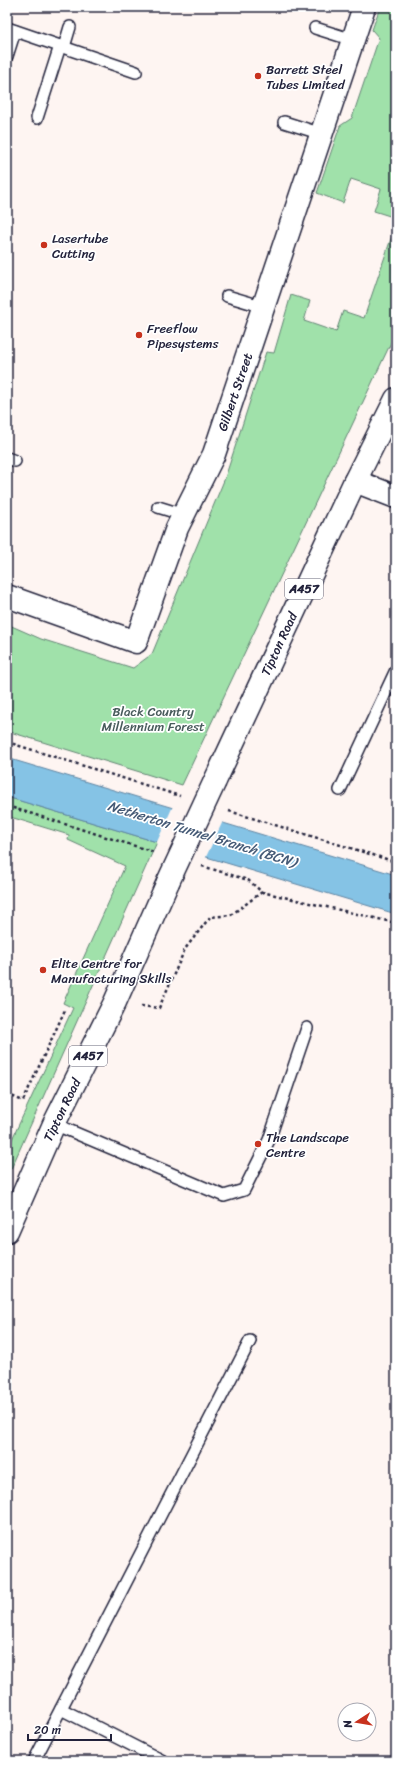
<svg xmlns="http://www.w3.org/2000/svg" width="403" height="1768" viewBox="0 0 403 1768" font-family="Sriracha,sans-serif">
<rect width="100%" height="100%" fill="#fef5f2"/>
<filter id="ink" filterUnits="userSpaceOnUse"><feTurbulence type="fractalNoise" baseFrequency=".025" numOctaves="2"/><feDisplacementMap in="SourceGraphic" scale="8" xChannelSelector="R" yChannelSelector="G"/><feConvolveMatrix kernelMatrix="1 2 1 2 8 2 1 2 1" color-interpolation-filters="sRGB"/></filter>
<g filter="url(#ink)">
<g fill="#a0e1aa" stroke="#618272">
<polygon points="380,7 396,7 396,218 374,211 381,189 351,179 343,203 317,193 340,126 352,118 379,38 372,30"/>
<polygon points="396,224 396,332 182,785 7,731 7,624 41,639 133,668 152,654 225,478 266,352 274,353 291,295 310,301 304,321 336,332 343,311 364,318"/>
<polygon points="7,797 157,842 11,1169 7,1167 7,1150 73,1008 63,1003 125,866 68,840 69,835 7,816"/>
</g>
<polygon fill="#85c3e5" stroke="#5d83a1" points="7,758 396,875 396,914 7,797"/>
<polygon fill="#fef5f2" points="173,806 223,821 205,859 156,844"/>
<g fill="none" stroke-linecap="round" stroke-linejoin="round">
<g stroke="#22223b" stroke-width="14">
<g id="lane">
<polyline points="7,28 136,72"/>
<polyline points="315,28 353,40"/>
<polyline points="64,47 70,27"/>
<polyline points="7,56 15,31"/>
<polyline points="37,118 60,46"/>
<polyline points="284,122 322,134"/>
<polyline points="227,296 264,307"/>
<polyline points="7,458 15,461"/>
<polyline points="158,507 184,515"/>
<polyline points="340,790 396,670"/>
<polyline points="54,1124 224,1196 244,1190 269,1140 307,1028"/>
<polyline points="61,1709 163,1761"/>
<polyline points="34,1761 250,1341"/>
</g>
</g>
<g stroke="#22223b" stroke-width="25">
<g id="street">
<polyline points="355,481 396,497"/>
<polyline points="7,596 136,642 177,528 214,454 364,7"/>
</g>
</g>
<g stroke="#22223b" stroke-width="25">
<g id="primary">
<polyline points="215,781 355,481 396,399"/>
<polyline points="7,1231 54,1124 115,1002 168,882"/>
</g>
</g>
<g stroke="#22223b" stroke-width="2.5" stroke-dasharray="3 3" stroke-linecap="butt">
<polyline points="7,742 180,796"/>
<polyline points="7,806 154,852"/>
<polyline points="229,811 396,862"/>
<polyline points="202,866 248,880 262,892 396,923"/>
<polyline points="141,1006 159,1008 185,949 210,917 231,915 262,892"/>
<polyline points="7,1094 23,1101 65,1010"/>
</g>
<use href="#lane" stroke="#fff" stroke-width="11"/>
<use href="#street" stroke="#fff" stroke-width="22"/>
<use href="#primary" stroke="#fff" stroke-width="22"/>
<g stroke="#22223b" stroke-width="25" stroke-linecap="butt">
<polyline id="primary-bridge" points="168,882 215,781"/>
</g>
<use href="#primary-bridge" stroke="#fff" stroke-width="22"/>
</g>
</g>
<g fill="#c8321e" stroke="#fff" stroke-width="1.5">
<circle cx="258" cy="76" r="4"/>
<circle cx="44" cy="245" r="4"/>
<circle cx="139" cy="335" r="4"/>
<circle cx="43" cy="970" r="4"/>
<circle cx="258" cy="1144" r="4"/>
</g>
<g text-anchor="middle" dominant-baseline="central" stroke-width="3.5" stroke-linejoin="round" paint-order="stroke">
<g fill="#fff" stroke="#646476" stroke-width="1">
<rect x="285" y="579" width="38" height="20" rx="3"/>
<rect x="69" y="1046" width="38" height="20" rx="3"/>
</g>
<g font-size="12" font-weight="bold" fill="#22223b">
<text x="304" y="589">A457</text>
<text x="88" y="1056">A457</text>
</g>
<g font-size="13" fill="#22223b" stroke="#fff" text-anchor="start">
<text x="266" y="69">Barrett Steel<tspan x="266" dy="15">Tubes Limited</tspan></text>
<text x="52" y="238">Lasertube<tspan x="52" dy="15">Cutting</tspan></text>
<text x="147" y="328">Freeflow<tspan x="147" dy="15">Pipesystems</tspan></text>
<text x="51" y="963">Elite Centre for<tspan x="51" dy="15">Manufacturing Skills</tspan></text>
<text x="266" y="1137">The Landscape<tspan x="266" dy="15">Centre</tspan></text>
</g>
<g font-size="13" fill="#22223b" stroke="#fff">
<text transform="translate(235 392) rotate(-71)">Gilbert Street</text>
<text transform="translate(279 644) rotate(-65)">Tipton Road</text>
<text transform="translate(62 1110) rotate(-64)">Tipton Road</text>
</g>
<g font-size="13" fill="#485b5c" stroke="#fff">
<text x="153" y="711">Black Country<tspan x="153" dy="15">Millennium Forest</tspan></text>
</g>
<g font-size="14" font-style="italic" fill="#455a76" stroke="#fff">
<text transform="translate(202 834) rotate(17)">Netherton Tunnel Branch (BCN)</text>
</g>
</g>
<rect width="403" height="1768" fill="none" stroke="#fff" stroke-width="24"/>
<rect x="12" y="12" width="379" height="1744" fill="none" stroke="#22223b" stroke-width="1.5" filter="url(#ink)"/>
<g transform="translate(357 1722) rotate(258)"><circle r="19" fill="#ffffff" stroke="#a7a7b1"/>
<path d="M0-3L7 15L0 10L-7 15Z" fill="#c8321e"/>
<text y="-6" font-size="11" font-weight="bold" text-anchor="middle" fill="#22223b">N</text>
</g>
<path d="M28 1734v6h83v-6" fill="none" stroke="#22223b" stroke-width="2"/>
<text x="34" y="1734" font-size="12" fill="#22223b" stroke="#ffffff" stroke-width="3" paint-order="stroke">20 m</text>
</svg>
